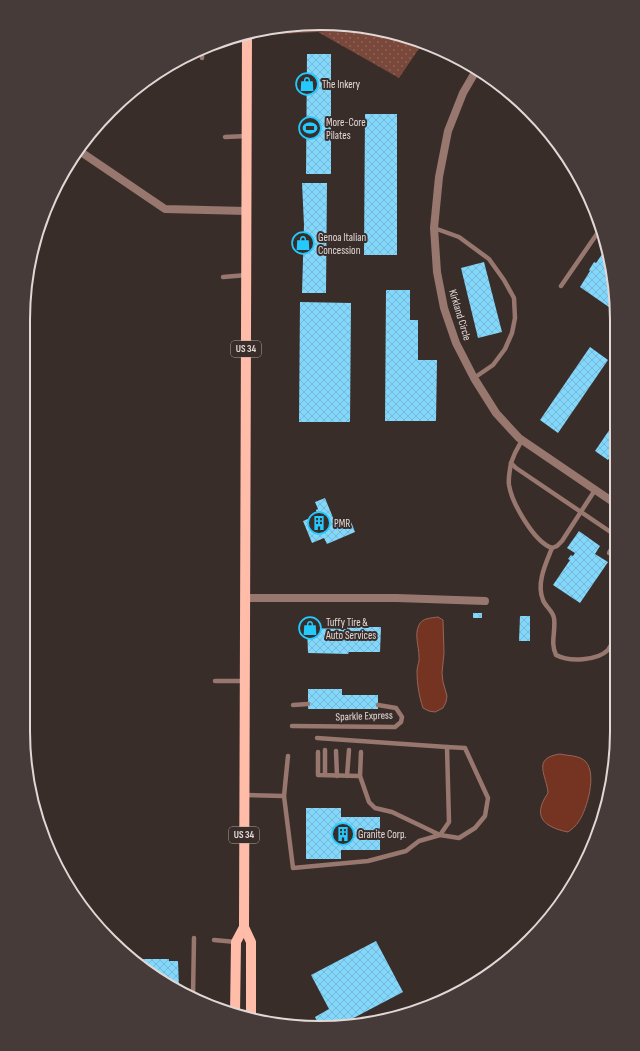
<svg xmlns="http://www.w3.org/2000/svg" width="640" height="1051" viewBox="0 0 640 1051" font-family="'Sofia Sans Condensed',sans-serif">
<defs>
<pattern id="grass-dots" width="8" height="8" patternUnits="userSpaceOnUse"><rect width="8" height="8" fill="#7a483b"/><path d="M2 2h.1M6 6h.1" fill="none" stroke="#8d6257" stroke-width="1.8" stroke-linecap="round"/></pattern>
<pattern id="building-cross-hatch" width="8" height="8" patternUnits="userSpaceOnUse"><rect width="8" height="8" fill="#83d7fb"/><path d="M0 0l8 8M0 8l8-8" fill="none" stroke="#76b9d6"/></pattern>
</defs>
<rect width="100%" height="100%" fill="#392d2a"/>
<polygon fill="url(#grass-dots)" points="339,24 397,33 408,37 420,47 399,78 318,32 261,35 261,30 281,26"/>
<g fill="#753422" stroke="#956558">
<path d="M438,617L443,620L444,653L442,673L443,682L447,696L446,702L443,708L435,712L429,711L423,708C419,696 417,684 417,671C417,666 420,661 419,656C419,647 414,634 419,625C422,618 431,618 438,617Z"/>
<path d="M560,754C568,756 580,755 586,762C597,775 587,809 579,821C576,826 572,829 568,832C543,827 532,816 548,793C547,776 531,758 560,754Z"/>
</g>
<g fill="url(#building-cross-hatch)">
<polygon points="307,54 331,54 331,174 306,174"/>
<polygon points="515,98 528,110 528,111 513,101"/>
<polygon points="365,114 397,114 397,255 364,255"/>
<polygon points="302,183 327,183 326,293 302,293 304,225"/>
<polygon points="607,247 616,300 616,312 580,287 590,271 589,270 594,262 596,263"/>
<polygon points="484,262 502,332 478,338 461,268"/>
<polygon points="386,290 410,290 410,320 418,320 418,360 437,360 436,421 385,421"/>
<polygon points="300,302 351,303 350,422 299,422"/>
<polygon points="590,347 608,360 558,433 540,420"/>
<polygon points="612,426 616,428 616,449 608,460 595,451"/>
<polygon points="325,498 336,525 350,519 355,532 327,544 324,538 312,543 303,521 317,515 316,510 318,509 315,502"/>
<polygon points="579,531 600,546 595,554 608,562 580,603 553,585 570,560 568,559 571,555 573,556 575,553 567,548"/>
<rect x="473" y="613" width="9" height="5"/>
<polygon points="520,616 530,616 530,641 519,641"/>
<polygon points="347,627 381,627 380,652 349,652 348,654 308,653 307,628 347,629"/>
<polygon points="308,689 342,689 342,695 378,695 378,709 308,709"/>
<polygon points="306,808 341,808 341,817 380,817 380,850 341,850 341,859 306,859"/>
<polygon points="376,941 403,992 346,1022 347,1024 320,1028 315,1017 329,1009 311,975"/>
<polygon points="140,959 169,959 169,961 178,961 179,988 141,967"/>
</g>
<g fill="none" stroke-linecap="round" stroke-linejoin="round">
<g stroke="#97776e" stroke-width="4.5">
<polyline points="202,58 202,49"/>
<polyline points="225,137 247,136"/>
<polyline points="434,228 459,237 489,259 504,280 514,298 515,318 512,333 505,349 493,365 474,378"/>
<polyline points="223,277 247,275"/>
<polyline points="561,286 601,228"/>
<polyline points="522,440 515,453 511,463 516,468 615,535"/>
<path d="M511,463C510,470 508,478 509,485C512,503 534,542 552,548L557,546L562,541L595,490"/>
<path d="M552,548C546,563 536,583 543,600C545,606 553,611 554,618C556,631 550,643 556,655C569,662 597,661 608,650C610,647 613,642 615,639"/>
<polyline points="609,553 615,543"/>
<polyline points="215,681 244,681"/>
<polyline points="293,705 308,704"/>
<polyline points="292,726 395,727 401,722 402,717 396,708 378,705"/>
<polyline points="317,738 447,747"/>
<polyline points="336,751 337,776"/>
<polyline points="318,752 318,775 360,776"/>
<polyline points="325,775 325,750"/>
<polyline points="347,776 349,750"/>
<polyline points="244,795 284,796 288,756"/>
<polyline points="284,796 293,868 368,861 406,851 419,841 440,835 449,822 447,747 465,748 488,798 485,816 475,828 459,838 440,835 392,812 375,808 369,802 360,776 361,752"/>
<polyline points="214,940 236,942"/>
<polyline points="193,996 194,938"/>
</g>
<g stroke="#97776e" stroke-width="8">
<polyline points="477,69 463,93 448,131 439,177 434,228 437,272 444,308 456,343 474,378 496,413 519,438 616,504"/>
<polyline points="78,150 165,209 247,211"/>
<polyline points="245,598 397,598 485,601"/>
</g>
<g stroke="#febca9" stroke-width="10">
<polyline points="244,927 251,942 251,1017"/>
<polyline points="235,1014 236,942 244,927 247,33"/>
</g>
</g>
<defs>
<g id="shop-ring" transform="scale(1.15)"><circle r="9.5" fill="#392d2a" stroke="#24c9fe" stroke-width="1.5"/><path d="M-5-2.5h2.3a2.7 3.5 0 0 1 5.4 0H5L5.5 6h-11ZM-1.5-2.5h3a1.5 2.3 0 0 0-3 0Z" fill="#24c9fe"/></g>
<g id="stadium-ring" transform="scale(1.15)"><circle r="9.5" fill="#392d2a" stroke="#24c9fe" stroke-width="1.5"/><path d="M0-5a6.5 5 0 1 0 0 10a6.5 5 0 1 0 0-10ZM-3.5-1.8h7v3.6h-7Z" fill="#24c9fe"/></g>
<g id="building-ring" transform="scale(1.15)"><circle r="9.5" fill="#392d2a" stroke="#24c9fe" stroke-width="1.5"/><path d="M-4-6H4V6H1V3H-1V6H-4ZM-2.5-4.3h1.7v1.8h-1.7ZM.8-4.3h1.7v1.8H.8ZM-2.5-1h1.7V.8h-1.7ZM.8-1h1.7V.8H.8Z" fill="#24c9fe"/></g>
</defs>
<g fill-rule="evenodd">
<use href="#shop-ring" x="307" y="84"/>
<use href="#stadium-ring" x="310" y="128"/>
<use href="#shop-ring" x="303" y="243"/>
<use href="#building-ring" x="319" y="523"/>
<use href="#shop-ring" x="310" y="628"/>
<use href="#building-ring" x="343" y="834"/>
</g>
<g text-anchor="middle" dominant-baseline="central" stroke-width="4" stroke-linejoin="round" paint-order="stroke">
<g fill="#392d2a" stroke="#afa5a2" stroke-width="1">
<rect x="231" y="341" width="30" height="16" rx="3"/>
<rect x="229" y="827" width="30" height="16" rx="3"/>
</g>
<g font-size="10" font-weight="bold" fill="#e1d8d6">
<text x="246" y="349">US 34</text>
<text x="244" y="835">US 34</text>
</g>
<g font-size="11" fill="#e1d8d6" stroke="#392d2a" text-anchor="start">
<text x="322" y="84">The Inkery</text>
<text x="326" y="122">More-Core<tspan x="326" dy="13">Pilates</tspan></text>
<text x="318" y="237">Genoa Italian<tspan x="318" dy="13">Concession</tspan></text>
<text x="334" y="523">PMR</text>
<text x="326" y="622">Tuffy Tire &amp;<tspan x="326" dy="13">Auto Services</tspan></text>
<text x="358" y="834">Granite Corp.</text>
</g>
<g font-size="11" fill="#e1d8d6" stroke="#392d2a">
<text transform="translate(460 315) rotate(73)">Kirkland Circle</text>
<text transform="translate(364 716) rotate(-2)">Sparkle Express</text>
</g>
</g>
<path d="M0 0H640V1051H0ZM320 30H320A290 290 0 0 1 610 320V731A290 290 0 0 1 320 1021H320A290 290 0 0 1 30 731V320A290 290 0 0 1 320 30Z" fill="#463b38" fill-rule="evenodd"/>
<path fill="none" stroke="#e1d8d6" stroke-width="2" d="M320 30H320A290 290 0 0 1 610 320V731A290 290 0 0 1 320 1021H320A290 290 0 0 1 30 731V320A290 290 0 0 1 320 30Z"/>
</svg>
